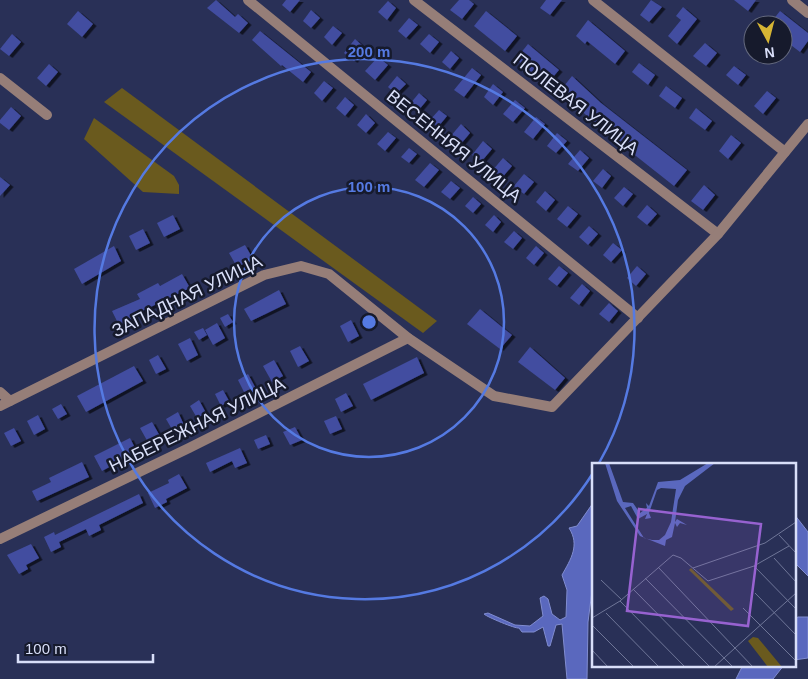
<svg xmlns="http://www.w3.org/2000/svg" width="808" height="679" viewBox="0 0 808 679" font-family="Helvetica,sans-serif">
<defs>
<filter id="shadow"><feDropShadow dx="3.5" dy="2" stdDeviation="0" flood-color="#0009"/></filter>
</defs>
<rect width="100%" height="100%" fill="#293057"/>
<g fill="#6a5a1e">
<polygon points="122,88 437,321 423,333 104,102"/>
<polygon points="94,118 174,176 179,185 179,194 143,192 84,139"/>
</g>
<g fill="#5a68be" stroke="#808cd0">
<path d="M593,503V583L588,622L587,679H567L562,624L556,625L550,646H548L543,627L534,632H522L519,628C516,629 487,617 484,614L488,613L515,625L530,626L543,616L540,598L544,596L548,599L552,614L560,620L566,617L567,590L562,575C571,559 580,545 569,528L577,526Z"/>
<polygon points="794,514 808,532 808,576 794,562"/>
<polygon points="798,617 808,617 808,658 794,660 794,619"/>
<polygon points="743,665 784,665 773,679 736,679"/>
</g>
<g fill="#424da0" filter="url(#shadow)">
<polygon points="216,0 235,17 238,14 248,23 239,33 207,8"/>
<polygon points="286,0 300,0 290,12 282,5"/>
<polygon points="459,0 469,0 474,4 462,19 450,10"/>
<polygon points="546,0 562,0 550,15 540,8"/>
<polygon points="651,0 662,7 649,22 640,15"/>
<polygon points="734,0 756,0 748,11"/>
<polygon points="388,1 396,8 387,20 378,12"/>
<polygon points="683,7 697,19 677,44 668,36 681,20 676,16"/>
<polygon points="311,10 320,18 311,28 303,21"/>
<polygon points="78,11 93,24 82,37 67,24"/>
<polygon points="486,11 517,36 505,51 474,26"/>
<polygon points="780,11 808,33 808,41 800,52 783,39 783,25 769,25"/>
<polygon points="409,18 418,25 406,38 398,31"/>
<polygon points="588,20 625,51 615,64 587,41 585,44 576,36"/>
<polygon points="333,26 342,33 332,45 324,37"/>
<polygon points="260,31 311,72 303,82 282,65 281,66 252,40"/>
<polygon points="12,34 21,42 9,56 0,49"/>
<polygon points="429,34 439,42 430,53 420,44"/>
<polygon points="355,39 365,48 354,61 344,53"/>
<polygon points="705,43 717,53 706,66 693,56"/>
<polygon points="528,44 559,70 546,85 516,59"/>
<polygon points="451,51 459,58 450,69 442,62"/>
<polygon points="378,57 388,65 375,80 365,71"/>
<polygon points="639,63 655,75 648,85 632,72"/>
<polygon points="49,64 58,72 46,86 37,78"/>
<polygon points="734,66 746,75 738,85 726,75"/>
<polygon points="472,68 481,75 464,97 454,90"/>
<polygon points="397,76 406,84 396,94 388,87"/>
<polygon points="572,76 601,103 687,170 674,186 598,126 560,91"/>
<polygon points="324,81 333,88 322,101 314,93"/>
<polygon points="493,84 503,92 493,105 484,97"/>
<polygon points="666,86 682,98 675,108 659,96"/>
<polygon points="767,91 776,98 763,114 754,106"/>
<polygon points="419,93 427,100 418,111 410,104"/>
<polygon points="345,97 354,105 345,116 336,108"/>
<polygon points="515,100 525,108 513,122 503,114"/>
<polygon points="11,107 21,116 9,130 0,123 0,120"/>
<polygon points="696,108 712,121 705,130 689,118"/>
<polygon points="439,110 447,116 438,127 430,120"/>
<polygon points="366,114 375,123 366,133 357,125"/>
<polygon points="536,117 545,124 533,139 524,132"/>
<polygon points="461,124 470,133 460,145 450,137"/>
<polygon points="388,132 396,138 385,151 377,144"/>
<polygon points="557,133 567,141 556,153 547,146"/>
<polygon points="731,135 741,143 728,159 719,151"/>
<polygon points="483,141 492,149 481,162 472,155"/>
<polygon points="409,148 417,154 409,163 401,157"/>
<polygon points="580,150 589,158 578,171 568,164"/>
<polygon points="503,158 512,166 501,179 492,171"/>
<polygon points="430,163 439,170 424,187 415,180"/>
<polygon points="603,169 611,176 602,188 593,181"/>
<polygon points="524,174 534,182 524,194 514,186"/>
<polygon points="0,177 10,185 0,196"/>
<polygon points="451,181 460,188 450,199 441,192"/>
<polygon points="704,185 715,195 703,210 691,201"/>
<polygon points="624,187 633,194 623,206 614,198"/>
<polygon points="545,191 555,200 546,211 536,202"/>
<polygon points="473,197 481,204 473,213 465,206"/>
<polygon points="647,205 657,214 647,225 637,217"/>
<polygon points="568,206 578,214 567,227 557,219"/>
<polygon points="173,215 180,229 164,237 157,223"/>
<polygon points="494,215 501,222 493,232 485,225"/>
<polygon points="589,226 598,234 588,245 579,237"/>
<polygon points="143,229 150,243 136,250 129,236"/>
<polygon points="514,231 522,238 513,249 504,242"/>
<polygon points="613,243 622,250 611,262 603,255"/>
<polygon points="245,245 253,259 237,267 229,253"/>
<polygon points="114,246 121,261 82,284 74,269"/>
<polygon points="536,246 544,253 534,265 526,258"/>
<polygon points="559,266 568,273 557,286 548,279"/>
<polygon points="637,266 646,274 636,286 627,278"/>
<polygon points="182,274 190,288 134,315 135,318 119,325 112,311 140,299 137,294 158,283 160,286"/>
<polygon points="582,284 590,291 579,305 570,298"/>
<polygon points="279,290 286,304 251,321 244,309"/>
<polygon points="609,303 618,311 609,322 599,314"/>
<polygon points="480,309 512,335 500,349 467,324"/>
<polygon points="228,314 233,322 225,327 220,318"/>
<polygon points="351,320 359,336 348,342 340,326"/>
<polygon points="217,323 225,338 213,345 205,330"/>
<polygon points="203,328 207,335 199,340 194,332"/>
<polygon points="190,338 198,355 187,361 178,344"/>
<polygon points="300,346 309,361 298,367 290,351"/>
<polygon points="530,347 565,378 555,390 518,362"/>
<polygon points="158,355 166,369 156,374 149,360"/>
<polygon points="417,357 424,373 371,400 363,384"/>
<polygon points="274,360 283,376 272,382 263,366"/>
<polygon points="134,366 143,381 86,412 77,396"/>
<polygon points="248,374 255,387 244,392 238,380"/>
<polygon points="223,390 229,401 221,406 215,394"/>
<polygon points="346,393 353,406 341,412 335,399"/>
<polygon points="199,400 206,413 197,418 190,406"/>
<polygon points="61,404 67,414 58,419 52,409"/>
<polygon points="178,412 184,425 173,431 166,419"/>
<polygon points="38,415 45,429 34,435 27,421"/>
<polygon points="336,416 342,429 330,434 324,421"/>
<polygon points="152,422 161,438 149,444 140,428"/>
<polygon points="295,427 302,440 290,445 283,432"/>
<polygon points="14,428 21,441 11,446 4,433"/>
<polygon points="266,435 270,444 258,449 254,440"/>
<polygon points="130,438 137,452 102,471 94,456"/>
<polygon points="240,448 247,463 235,468 232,461 210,472 206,463"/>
<polygon points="82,462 89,477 37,501 32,491 51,482 49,478"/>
<polygon points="179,474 187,488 166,499 167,502 155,508 148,493 169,483 168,480"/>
<polygon points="139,494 143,503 99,525 101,530 89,536 86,529 59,542 61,547 51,552 44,537 54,532 55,535"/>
<polygon points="31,544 39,558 26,565 28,569 19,574 7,555"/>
</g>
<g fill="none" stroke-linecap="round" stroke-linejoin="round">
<g stroke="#967e78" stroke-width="10">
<polyline points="248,0 638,318"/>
<polyline points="414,0 718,234"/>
<polyline points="593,0 785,152"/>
<polyline points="792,0 808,13"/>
<polyline points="0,78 47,115"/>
<polyline points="0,392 10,401"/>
<polyline points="0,406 264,275 301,266 329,274 408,338 494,396 552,407 718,234 808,124"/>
<polyline points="0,539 189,448 408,338"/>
</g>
</g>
<g fill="none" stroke="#557ae2" stroke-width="2.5">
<circle cx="369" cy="322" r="135"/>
<path d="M593 473A270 270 0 1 1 599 463"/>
</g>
<g text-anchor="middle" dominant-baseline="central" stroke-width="5" stroke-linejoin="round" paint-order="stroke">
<g font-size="18" fill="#d9dff9" stroke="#161a2c">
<text transform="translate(576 104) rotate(38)">ПОЛЕВАЯ УЛИЦА</text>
<text transform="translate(454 146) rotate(39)">ВЕСЕННЯЯ УЛИЦА</text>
<text transform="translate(187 296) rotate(-26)">ЗАПАДНАЯ УЛИЦА</text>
<text transform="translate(197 425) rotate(-26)">НАБЕРЕЖНАЯ УЛИЦА</text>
</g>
</g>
<g transform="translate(592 463)">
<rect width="204" height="204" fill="#293057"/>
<path d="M99,105L142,146L139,148L97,107ZM161,174L166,175L190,204H176L156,178Z" fill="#6a5a1e"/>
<path d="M13,0H17L31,39L41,40L48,50L55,45L54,40L57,43L66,19L88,17L116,0H147H123L93,23L86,37L83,59L85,56L95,62L88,60L85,64L83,60L80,74L74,77L73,83L48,73L25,38ZM69,25L84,26L79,59L73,72L67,77H60L52,75L33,45L39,43L46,56L55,51L53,56L59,55L57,50L65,27Z" fill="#5a68be" fill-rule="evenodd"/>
<path fill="none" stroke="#6f7698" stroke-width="1" d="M187,72L204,90M182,95L204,119M162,103L204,146M66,104L161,204M101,105L173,80L204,59M53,115L141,204M9,117L30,137M41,126L118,204M163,130L204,172M28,138L93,204M151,145L204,198M14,150L67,204M0,155L28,138L81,92L89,95L116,118L162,103L197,83M0,162L42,204M0,187L16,204M122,204L204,130"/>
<path fill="#9762d0" fill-opacity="0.15" stroke="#9762d0" stroke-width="2.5" d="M47,46L169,61L156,163L35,148Z"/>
<rect width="204" height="204" fill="none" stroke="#d9dff9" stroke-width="2.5"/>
</g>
<circle cx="369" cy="322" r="8" fill="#557ae2" stroke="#161a2c" stroke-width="2.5"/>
<g font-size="15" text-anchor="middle" font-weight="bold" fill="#557ae2" stroke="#161a2c" stroke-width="5" stroke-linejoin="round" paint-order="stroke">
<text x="369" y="57">200 m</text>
<text x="369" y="192">100 m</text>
</g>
<g transform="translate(768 40) rotate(173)"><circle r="24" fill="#161a2c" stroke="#64697e"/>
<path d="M0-4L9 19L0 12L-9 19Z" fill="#d6b534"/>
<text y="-8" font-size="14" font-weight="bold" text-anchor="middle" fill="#d9dff9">N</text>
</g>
<path d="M18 654v8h135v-8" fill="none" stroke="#d9dff9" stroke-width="2.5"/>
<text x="25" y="654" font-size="15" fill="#d9dff9" stroke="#161a2c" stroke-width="4" paint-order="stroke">100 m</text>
</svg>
